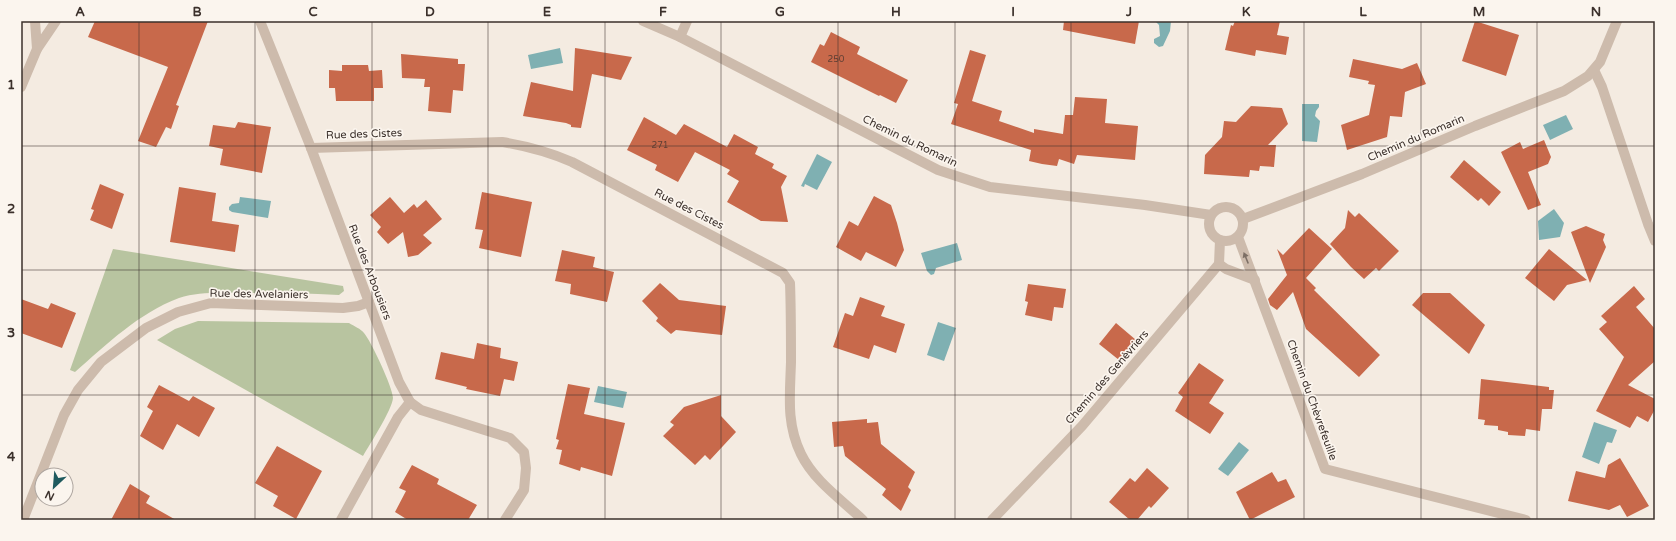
<svg xmlns="http://www.w3.org/2000/svg" width="1676" height="541" viewBox="0 0 1676 541" font-family="'Varela Round',sans-serif">
<rect width="100%" height="100%" fill="#f4ebe1"/>
<g fill="#b8c4a0">
<path d="M113,249L343,286L344,291L339,295C308,293 276,293 245,293C223,293 200,291 179,298C139,313 107,344 75,372L70,370Z"/>
<path d="M198,321L349,323C354,326 361,329 364,333C371,341 393,388 393,398C392,410 370,444 363,456L157,340L175,329Z"/>
</g>
<g fill="#7fb0b2">
<polygon points="1155,21 1171,21 1170,31 1163,46 1159,47 1154,43 1154,39 1160,36 1159,25"/>
<polygon points="560,48 563,63 531,69 528,55"/>
<polygon points="1302,104 1319,104 1319,107 1316,111 1315,116 1320,121 1317,142 1302,141"/>
<polygon points="1566,115 1573,129 1550,140 1543,125"/>
<polygon points="817,154 832,162 817,190 805,184 804,187 801,186"/>
<polygon points="240,197 271,201 268,218 232,212 229,210 229,207 232,204 239,203"/>
<polygon points="1554,209 1564,223 1560,237 1539,240 1538,221"/>
<polygon points="957,243 962,260 936,268 934,274 931,275 927,271 921,253"/>
<polygon points="938,322 956,328 944,361 927,355"/>
<polygon points="598,386 627,392 623,408 594,402"/>
<polygon points="1594,422 1617,430 1612,443 1607,442 1599,464 1582,457"/>
<polygon points="1239,442 1249,450 1228,476 1218,469"/>
</g>
<g fill="#c8694b">
<polygon points="95,21 208,21 176,105 179,106 171,129 166,127 156,147 138,141 168,67 88,37"/>
<polygon points="1064,21 1139,21 1135,44 1063,30"/>
<polygon points="1235,21 1280,21 1277,35 1289,37 1286,55 1256,50 1255,56 1225,50 1231,25 1233,26"/>
<polygon points="1475,21 1519,35 1506,76 1462,61"/>
<polygon points="831,32 860,47 857,54 908,80 896,103 880,95 879,96 811,62 820,44 824,46"/>
<polygon points="575,48 632,57 621,80 592,74 581,128 571,127 571,125 566,123 523,116 531,82 573,91"/>
<polygon points="970,50 986,55 972,101 1002,111 999,121 1034,133 1034,129 1063,134 1065,115 1073,115 1075,97 1107,99 1105,123 1138,126 1135,160 1077,155 1074,164 1059,159 1057,166 1042,164 1029,161 1031,150 951,124 958,104 954,103"/>
<polygon points="401,54 458,59 458,64 465,64 463,91 453,90 451,113 428,111 430,87 424,87 425,79 402,78"/>
<polygon points="1353,59 1402,69 1417,63 1426,84 1405,92 1402,117 1390,116 1387,137 1347,150 1341,125 1369,115 1375,85 1368,84 1369,81 1349,77"/>
<polygon points="342,65 368,65 369,71 382,70 383,88 374,88 374,101 336,101 335,88 329,88 329,70 342,71"/>
<polygon points="1251,106 1282,108 1288,124 1268,145 1276,145 1274,167 1260,166 1259,171 1250,170 1249,177 1204,174 1205,155 1222,137 1224,121 1236,122"/>
<polygon points="644,117 676,135 684,124 727,147 734,134 758,147 755,154 774,164 772,168 787,176 781,187 788,222 761,221 727,202 739,181 727,174 730,170 695,152 678,182 655,170 657,165 627,150"/>
<polygon points="238,122 271,127 262,173 220,165 223,149 209,146 213,125 235,128"/>
<polygon points="1544,140 1551,157 1548,164 1528,172 1541,205 1528,210 1501,152 1520,142 1523,149"/>
<polygon points="1464,160 1501,192 1489,206 1481,198 1478,201 1450,177"/>
<polygon points="100,184 124,194 112,229 90,220 94,210 91,209"/>
<polygon points="179,187 216,193 212,221 239,225 235,252 170,242"/>
<polygon points="482,192 532,202 521,257 479,248 483,230 475,229"/>
<polygon points="874,196 891,205 897,223 904,250 896,267 866,252 861,261 836,247 849,221 858,226"/>
<polygon points="390,197 404,213 414,204 417,208 426,200 442,219 423,235 432,243 418,255 408,257 403,232 388,244 377,232 381,227 370,215"/>
<polygon points="1348,210 1355,217 1359,213 1399,251 1379,271 1376,268 1364,279 1351,267 1330,244 1345,228"/>
<polygon points="1586,226 1605,234 1603,240 1606,247 1590,283 1571,232"/>
<polygon points="1309,228 1332,249 1306,278 1316,288 1314,290 1380,355 1359,377 1306,329 1293,292 1277,310 1270,305 1268,299 1287,275 1277,249 1283,255"/>
<polygon points="1549,249 1587,280 1567,285 1554,301 1525,278"/>
<polygon points="562,250 595,257 593,267 614,272 607,302 570,294 571,284 555,281"/>
<polygon points="660,283 679,300 726,306 722,335 676,330 671,334 656,321 658,318 642,301"/>
<polygon points="1028,284 1066,289 1063,308 1054,307 1052,321 1025,315 1028,302 1025,301"/>
<polygon points="1634,286 1645,299 1636,307 1655,329 1655,361 1628,385 1655,399 1655,409 1648,422 1637,416 1630,428 1596,411 1624,357 1599,329 1607,322 1601,316"/>
<polygon points="1423,293 1450,293 1485,325 1469,354 1412,305"/>
<polygon points="860,297 885,306 881,316 905,324 896,353 874,345 869,359 833,347 845,313 853,316"/>
<polygon points="21,299 48,309 51,303 76,313 62,348 21,333"/>
<polygon points="1116,323 1136,340 1119,360 1099,344"/>
<polygon points="477,343 501,348 500,358 518,362 514,381 504,379 500,396 466,389 467,387 435,379 441,352 474,359"/>
<polygon points="1199,363 1224,380 1209,403 1224,413 1210,434 1175,411 1183,397 1178,393"/>
<polygon points="1481,379 1549,387 1549,390 1554,390 1552,409 1542,409 1540,431 1526,429 1525,436 1508,435 1508,432 1498,430 1498,426 1484,425 1485,420 1478,419"/>
<polygon points="568,384 590,388 584,414 625,423 612,476 581,467 580,471 559,464 562,450 556,449 559,440 556,439"/>
<polygon points="159,385 189,401 193,396 215,408 199,437 177,424 163,450 140,436 153,411 147,407"/>
<polygon points="721,395 721,416 736,432 710,460 705,455 695,465 663,436 674,425 670,422 684,407"/>
<polygon points="867,419 867,423 878,422 881,444 915,472 908,487 911,490 901,511 882,495 886,489 845,456 843,446 834,447 832,422"/>
<polygon points="277,446 322,471 296,519 273,506 278,496 255,483"/>
<polygon points="1620,458 1649,506 1627,517 1620,505 1609,510 1568,501 1576,471 1605,478 1608,465"/>
<polygon points="412,465 439,479 437,484 477,505 468,520 408,520 395,512 406,491 399,488"/>
<polygon points="1147,468 1169,488 1151,508 1149,506 1137,520 1130,520 1109,502 1130,478 1135,482"/>
<polygon points="1272,472 1278,482 1286,479 1295,497 1250,520 1236,492"/>
<polygon points="130,484 150,496 146,503 176,520 111,520"/>
</g>
<g fill="none" stroke-linecap="round" stroke-linejoin="round">
<polyline stroke="#cdbbac" stroke-width="10" points="680,37 687,21"/>
<g stroke="#cdbbac" stroke-width="10">
<polyline points="35,21 37,49"/>
<polyline points="260,21 311,148 399,382 410,402 421,410 510,438 524,452 526,468 524,490 505,520"/>
<polyline points="1594,70 1602,87 1648,224 1655,241"/>
<polyline points="21,87 37,49 56,21"/>
<path d="M311,148L502,142C527,146 549,152 572,162L783,273L790,283C791,309 791,336 791,362C790,395 786,423 801,454C814,481 842,500 863,520"/>
<polyline points="1238,237 1325,469 1526,520"/>
<polyline points="1219,264 1226,269 1255,280"/>
<polyline points="23,520 64,415 78,390 101,362 146,328 178,312 211,303 343,308 358,306 369,302"/>
<polyline points="341,520 398,417 410,402"/>
<polyline points="992,520 1082,426 1219,264 1220,240"/>
</g>
<g stroke="#cdbbac" stroke-width="10">
<polyline points="643,21 680,37 938,170 990,187 1145,205 1211,215"/>
<circle cx="1226" cy="224" r="17"/>
<polyline points="1243,219 1362,174 1475,126 1564,91 1588,76 1600,62 1617,21"/>
</g>
</g>
<defs><path id="oneway-solid" d="M-6-.8H1V-3.2L6.5 0L1 3.2V.8H-6Z"/></defs>
<use fill="#7d6f65" href="#oneway-solid" transform="translate(1246 258) rotate(-112)"/>
<path fill="none" stroke="#3b302b" stroke-width="1" stroke-opacity="0.55" d="M139,21V520M255,21V520M372,21V520M488,21V520M605,21V520M721,21V520M838,21V520M955,21V520M1071,21V520M1188,21V520M1304,21V520M1421,21V520M1537,21V520M21,146H1655M21,270H1655M21,395H1655"/>
<g text-anchor="middle" dominant-baseline="central" stroke-width="3.5" stroke-linejoin="round" paint-order="stroke">
<g font-size="9" fill="#5e3e33">
<text x="836" y="59">250</text>
<text x="660" y="145">271</text>
</g>
<g font-size="11" fill="#3b302b" stroke="#fbf5ee">
<text transform="translate(364 134) rotate(-2)">Rue des Cistes</text>
<text transform="translate(1416 138) rotate(-23)">Chemin du Romarin</text>
<text transform="translate(910 141) rotate(26)">Chemin du Romarin</text>
<text transform="translate(689 209) rotate(27)">Rue des Cistes</text>
<text transform="translate(370 272) rotate(69)">Rue des Arbousiers</text>
<text transform="translate(259 294) rotate(1)">Rue des Avelaniers</text>
<text transform="translate(1107 377) rotate(-49)">Chemin des Genèvriers</text>
<text transform="translate(1312 400) rotate(70)">Chemin du Chèvrefeuille</text>
</g>
</g>
<rect width="1676" height="541" fill="none" stroke="#fbf5ee" stroke-width="44"/>
<g transform="translate(54 487) rotate(206)"><circle r="19" fill="#fbf5ee" stroke="#aea6a0"/>
<path d="M0-3L7 15L0 10L-7 15Z" fill="#1f5a5e"/>
<text y="-6" font-size="11" font-weight="bold" text-anchor="middle" fill="#3b302b">N</text>
</g>
<rect x="22" y="22" width="1632" height="497" fill="none" stroke="#3b302b" stroke-width="1.5"/>
<g font-size="13" text-anchor="middle" font-weight="bold" fill="#3b302b">
<text x="80" y="16">A</text>
<text x="197" y="16">B</text>
<text x="313" y="16">C</text>
<text x="430" y="16">D</text>
<text x="547" y="16">E</text>
<text x="663" y="16">F</text>
<text x="780" y="16">G</text>
<text x="896" y="16">H</text>
<text x="1013" y="16">I</text>
<text x="1129" y="16">J</text>
<text x="1246" y="16">K</text>
<text x="1363" y="16">L</text>
<text x="1479" y="16">M</text>
<text x="1596" y="16">N</text>
<text x="11" y="89">1</text>
<text x="11" y="213">2</text>
<text x="11" y="337">3</text>
<text x="11" y="461">4</text>
</g>
</svg>
